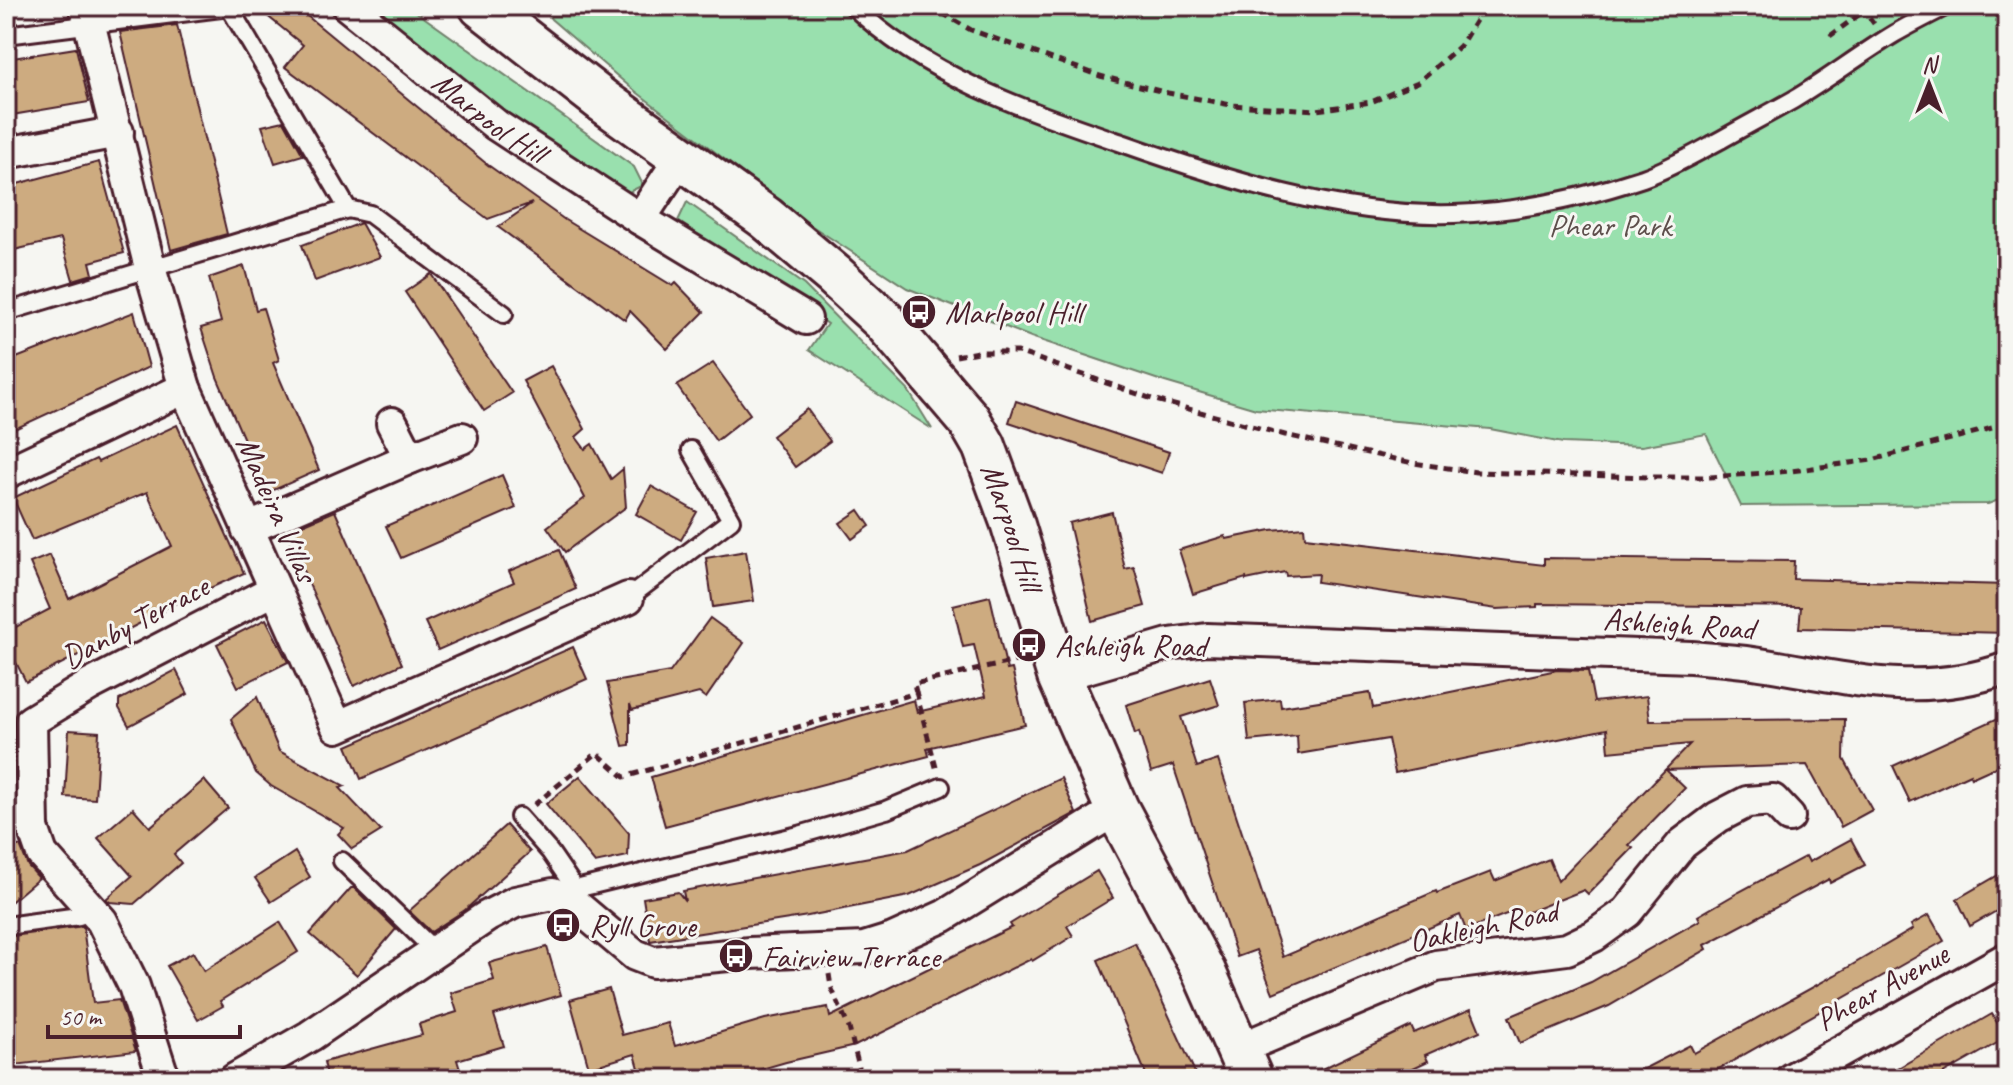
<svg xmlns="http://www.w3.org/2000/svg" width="2013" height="1085" viewBox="0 0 2013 1085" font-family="Caveat,sans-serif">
<rect width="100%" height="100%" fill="#f6f6f2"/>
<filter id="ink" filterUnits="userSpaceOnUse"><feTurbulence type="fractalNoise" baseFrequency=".0125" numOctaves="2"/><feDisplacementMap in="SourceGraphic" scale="16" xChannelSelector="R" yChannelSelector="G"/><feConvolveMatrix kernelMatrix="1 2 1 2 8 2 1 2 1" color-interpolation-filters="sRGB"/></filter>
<g filter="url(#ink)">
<g fill="#99e0ae" stroke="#72806c" stroke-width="2">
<polygon points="358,6 408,6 634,167 643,185 621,196 511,125"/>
<polygon points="543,6 2007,6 2007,497 1988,504 1741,506 1706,434 1642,446 1563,443 1490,429 1256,409 1165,382 1031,337 907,288 812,226 630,87 551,19"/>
<polygon points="687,202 804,285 908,390 932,429 809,350 827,324 678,221"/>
</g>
<g fill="#cdab80" stroke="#4a1f2b" stroke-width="2">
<polygon points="255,6 295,6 488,165 565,220 673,286 676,283 704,312 667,349 630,311 625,320 498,227 532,203 488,219 285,67 303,45"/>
<polygon points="177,25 227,234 171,250 120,32"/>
<polygon points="76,48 89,102 6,116 6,59"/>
<polygon points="284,121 303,155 275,163 262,126"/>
<polygon points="99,162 124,253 90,262 93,274 73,280 61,239 6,252 6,187"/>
<polygon points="361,223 380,257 315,281 302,245"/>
<polygon points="244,266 256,310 263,308 279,360 273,363 319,470 267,493 217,377 201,328 221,322 209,278"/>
<polygon points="431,274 512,393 484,411 405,292"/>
<polygon points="134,312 149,367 6,433 6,362"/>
<polygon points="713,363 750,414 716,441 677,386"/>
<polygon points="551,366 585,429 576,437 585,449 592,444 611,479 623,469 626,507 565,552 547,527 585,498 523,381"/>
<polygon points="1016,401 1169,452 1162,473 1009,422"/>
<polygon points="807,409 830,441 795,467 772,436"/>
<polygon points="177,425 244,573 163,609 164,611 26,682 6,643 6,632 50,609 30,563 50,555 69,599 172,546 147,492 32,540 13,498 96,459 98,462"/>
<polygon points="502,475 516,508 401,558 386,526"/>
<polygon points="651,486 697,512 681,540 636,514"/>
<polygon points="859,510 870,526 852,539 840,523"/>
<polygon points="335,511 402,664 354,686 286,532"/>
<polygon points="1112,512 1125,569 1134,567 1145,606 1092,621 1069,523"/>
<polygon points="1304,527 1305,537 1544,565 1544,558 1794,561 1793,579 2007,585 2007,633 1799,628 1801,607 1537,604 1537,607 1497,609 1317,582 1318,574 1286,576 1285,572 1246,580 1246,578 1193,594 1179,550 1225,536 1226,539 1271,530"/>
<polygon points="559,550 576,589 438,650 425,622 514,582 509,571"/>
<polygon points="746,551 754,601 713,607 706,558"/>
<polygon points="990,596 1007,670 1012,669 1025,725 927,748 929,756 665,826 651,777 914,700 917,712 986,696 974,645 963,647 953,605"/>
<polygon points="710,618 744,643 706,698 699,693 632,710 630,704 630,745 623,746 607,683 670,672"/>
<polygon points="266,619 288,662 238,687 217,644"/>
<polygon points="573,647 587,679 361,779 347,746"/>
<polygon points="176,670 188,694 129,726 119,708 119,700"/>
<polygon points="1557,670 1588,671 1594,702 1647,696 1650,721 1845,719 1844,759 1872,810 1841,827 1807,765 1666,770 1685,788 1629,845 1633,848 1588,894 1584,890 1521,915 1519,909 1466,930 1460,915 1273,993 1256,950 1237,957 1173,765 1151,772 1139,732 1135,734 1126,705 1210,678 1219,705 1181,717 1197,767 1218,760 1283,957 1436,891 1437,893 1491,872 1495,881 1549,859 1558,881 1690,744 1609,752 1607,729 1395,773 1388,739 1298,754 1297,736 1249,741 1245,703 1280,699 1281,707 1370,693 1373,708"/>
<polygon points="257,697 279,751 345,786 340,788 381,831 352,849 338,834 344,828 271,786 256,773 231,719"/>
<polygon points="2007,714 2007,750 1996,755 2000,765 1971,778 1970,774 1910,802 1893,766"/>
<polygon points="69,730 99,732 95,799 65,797"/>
<polygon points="580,776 629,833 628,856 595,863 546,804"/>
<polygon points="1061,778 1076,813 980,865 909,896 808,916 650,941 643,898 678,892 685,901 683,891 908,850"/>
<polygon points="204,780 228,808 174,854 181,863 134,904 110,902 106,899 132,876 98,838 133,808 150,827"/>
<polygon points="506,825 530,852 465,910 431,932 409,911"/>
<polygon points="1851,839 1865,865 1830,883 1829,879 1705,945 1707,949 1609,1006 1520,1043 1509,1017 1591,982 1700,920 1698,916 1739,892 1806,856 1809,862"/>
<polygon points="6,845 20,846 28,866 39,878 6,906"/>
<polygon points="295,852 310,877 271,902 255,878"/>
<polygon points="2007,870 2007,905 1970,926 1957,899"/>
<polygon points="1097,871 1113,898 1067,926 1073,936 1032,961 1031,959 855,1046 786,1062 727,1079 642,1079 635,1054 589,1068 570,1000 609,989 622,1035 668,1023 675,1046 765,1019 828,1007 830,1017 1012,927 1010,924"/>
<polygon points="351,888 354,888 396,929 357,975 310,934"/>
<polygon points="1929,915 1944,941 1701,1079 1624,1079 1690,1045 1694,1053 1835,975 1913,929 1911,925"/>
<polygon points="280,922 298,952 220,1001 223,1006 198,1020 167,966 193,952 204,971"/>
<polygon points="83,926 93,1003 119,1000 136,1051 6,1066 6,937"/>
<polygon points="1135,943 1158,992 1198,1079 1148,1079 1098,960"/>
<polygon points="547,947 561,995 494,1015 504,1046 457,1060 463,1079 328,1079 324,1062 422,1035 419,1024 457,1012 451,993 494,980 489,963"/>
<polygon points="1471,1009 1480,1031 1425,1055 1428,1061 1390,1079 1301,1079 1411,1026 1414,1033"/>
<polygon points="1992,1014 2006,1038 1934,1079 1879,1079"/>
</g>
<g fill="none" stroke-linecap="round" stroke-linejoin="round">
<g stroke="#4a1f2b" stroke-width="22">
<g id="lane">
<path d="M853,6C925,76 1026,110 1119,142C1224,179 1341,217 1454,214C1518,212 1583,198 1643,178C1671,168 1698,152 1724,138C1747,125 1770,113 1793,100C1827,80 1859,55 1894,34C1911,24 1929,15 1947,6"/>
<polyline points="6,35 229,7 348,209 370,214 504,314"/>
<polyline points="6,312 348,209"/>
<polyline points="628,598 731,520 691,450"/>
<polyline points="519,817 550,852 574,887"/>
<polyline points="342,861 435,951"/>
<polyline points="555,894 799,835 886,810 941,787"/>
<polyline points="6,926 79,916 92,911"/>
</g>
</g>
<g stroke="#4a1f2b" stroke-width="36">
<g id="street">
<polyline points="85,6 150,268 185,388 337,727 628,598"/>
<path id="s1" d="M348,6L496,125L640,219L806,319"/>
<polyline points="6,153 118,132"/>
<polyline points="640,219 681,157"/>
<polyline points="392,423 410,458"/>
<polyline points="6,473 185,388"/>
<polyline points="247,529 410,458 462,438"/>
<path d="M1059,676L1169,644L1207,639L1691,657C1712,659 1732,660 1753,663C1843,676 1916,701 2007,668"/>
<polyline points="1239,1049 1436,966 1567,949 1594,936 1627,912 1682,844 1718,817 1747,802 1773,800 1789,817"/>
<polyline points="164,1079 134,986 102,921 42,854 33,828 31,721 90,685 274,590"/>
<polyline points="235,1079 310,1036 486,917 515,902 553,894 578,907 635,955 653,962 750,953 864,948 893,939 944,916 1117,809"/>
<polyline points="1791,1079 2007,958"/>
</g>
</g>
<g stroke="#4a1f2b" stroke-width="48">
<g id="secondary">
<path id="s2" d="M481,6L603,101L766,218L834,275L884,321L969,420L984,446L1012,522L1059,676L1117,809L1204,972L1251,1079"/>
</g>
</g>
<g stroke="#4a1f2b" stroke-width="5" stroke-dasharray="8 6" stroke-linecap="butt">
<polyline points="930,6 971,30 1100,76 1168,93 1231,105 1317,110 1371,102 1418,82 1460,46 1485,6"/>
<polyline points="1861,6 1875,25"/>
<polyline points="1830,36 1864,11"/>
<polyline points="956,356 978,352 1018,352 1152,399 1285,435 1413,463 1476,472 1648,477 1710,477 1791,471 1872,460 2007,424"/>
<polyline points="916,692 937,771"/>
<polyline points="534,805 597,753 624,777 906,696 916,692 914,684 1020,660"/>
<polyline points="829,974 831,987 849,1028 862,1079"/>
</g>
<use href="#lane" stroke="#f6f6f2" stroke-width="16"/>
<use href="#street" stroke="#f6f6f2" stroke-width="30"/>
<use href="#secondary" stroke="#f6f6f2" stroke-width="42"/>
</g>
</g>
<defs>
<g id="bus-disc" transform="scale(1.8)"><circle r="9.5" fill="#4a1f2b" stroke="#f6f6f2"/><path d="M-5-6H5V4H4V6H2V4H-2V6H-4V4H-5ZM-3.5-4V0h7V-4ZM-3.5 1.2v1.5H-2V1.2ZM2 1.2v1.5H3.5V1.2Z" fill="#fff"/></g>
</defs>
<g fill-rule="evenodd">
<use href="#bus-disc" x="919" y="312"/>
<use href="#bus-disc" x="1029" y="645"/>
<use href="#bus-disc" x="563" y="925"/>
<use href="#bus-disc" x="736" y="956"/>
</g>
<g text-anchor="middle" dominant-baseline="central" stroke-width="6" stroke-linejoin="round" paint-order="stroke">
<g font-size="32" fill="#4a1f2b" stroke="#f6f6f2">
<text stroke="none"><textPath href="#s1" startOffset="180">Marpool Hill</textPath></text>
<text transform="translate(277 509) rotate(66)">Madeira Villas</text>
<text stroke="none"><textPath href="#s2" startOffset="758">Marpool Hill</textPath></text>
<text transform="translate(135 622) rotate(-28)">Danby Terrace</text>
<text transform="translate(1679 624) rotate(4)">Ashleigh Road</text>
<text transform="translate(1483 926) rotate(-12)">Oakleigh Road</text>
<text transform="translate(1882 987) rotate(-29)">Phear Avenue</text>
</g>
<g font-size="32" fill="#5e4f4c" stroke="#f6f6f2">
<text x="1610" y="225">Phear Park</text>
</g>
<g font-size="32" fill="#4a1f2b" stroke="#f6f6f2" text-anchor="start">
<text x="945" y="312">Marlpool Hill</text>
<text x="1055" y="645">Ashleigh Road</text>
<text x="589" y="925">Ryll Grove</text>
<text x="762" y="956">Fairview Terrace</text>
</g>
</g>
<rect width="2013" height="1085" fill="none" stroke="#f6f6f2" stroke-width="32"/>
<rect x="16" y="16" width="1981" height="1053" fill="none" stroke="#4a1f2b" stroke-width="3" filter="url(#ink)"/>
<g transform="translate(1929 84)" stroke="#f6f6f2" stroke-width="6" paint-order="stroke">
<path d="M0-6L14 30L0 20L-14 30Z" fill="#4a1f2b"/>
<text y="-12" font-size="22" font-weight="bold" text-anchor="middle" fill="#4a1f2b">N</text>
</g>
<path d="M48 1025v12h192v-12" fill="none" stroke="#4a1f2b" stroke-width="4"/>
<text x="60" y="1025" font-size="24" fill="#4a1f2b" stroke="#f6f6f2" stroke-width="6" paint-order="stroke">50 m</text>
</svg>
